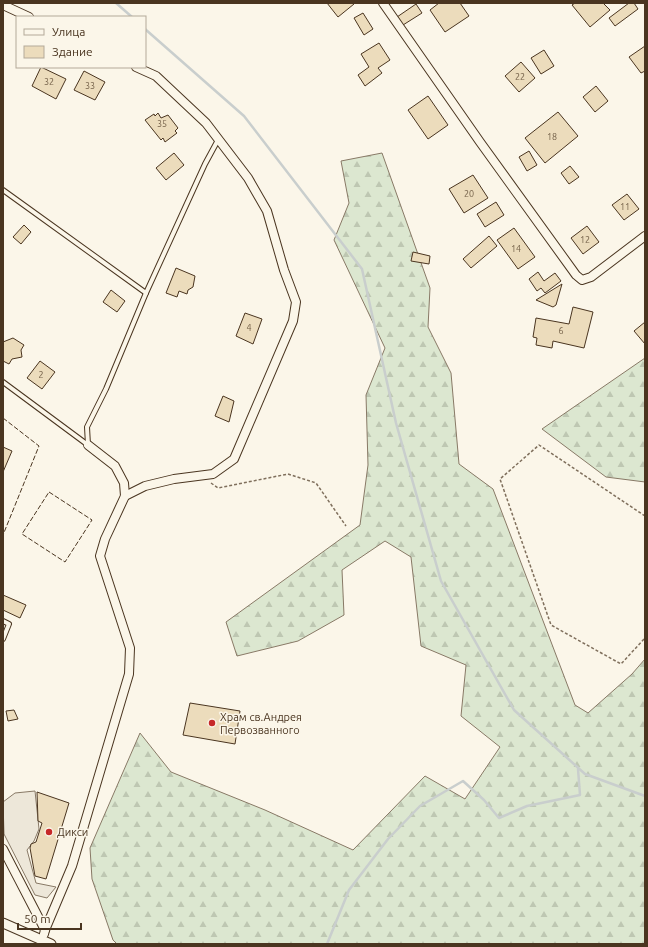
<svg xmlns="http://www.w3.org/2000/svg" width="648" height="947" viewBox="0 0 648 947" font-family="Ubuntu,sans-serif">
<defs>
<pattern id="forest-firs" width="22" height="20" patternUnits="userSpaceOnUse"><rect width="22" height="20" fill="#dce7d0"/><path d="M5 1l3.5 6h-7zM16 11l3.5 6h-7z" fill="#bec7b2"/></pattern>
</defs>
<rect width="100%" height="100%" fill="#fbf6e9"/>
<g fill="url(#forest-firs)" stroke="#887966">
<polygon points="382,153 430,288 428,327 451,373 459,464 493,489 575,705 588,713 632,674 645,659 645,944 117,944 113,940 92,879 90,848 140,733 171,772 265,810 353,850 425,776 465,799 500,747 461,716 466,665 421,646 411,557 385,541 342,570 344,615 298,641 237,656 226,622 360,525 368,465 366,395 385,348 334,240 349,203 341,161"/>
<polygon points="645,358 645,482 606,477 542,429"/>
</g>
<polygon fill="#ede7d9" stroke="#887966" points="35,791 39,829 34,841 27,850 36,883 56,887 47,898 35,895 4,834 3,802 15,793"/>
<g fill="none" stroke-linecap="round" stroke-linejoin="round">
<g stroke="#c9cecd" stroke-width="2.5">
<polyline points="116,3 132,17"/>
<polyline points="145,29 244,116 362,269 396,423 441,581 514,710 585,774 645,796"/>
<polyline points="327,944 349,890 388,839 420,806 463,781 484,800 499,818 527,806 580,795 578,769"/>
</g>
</g>
<g fill="#ecdcbc" stroke="#4a3520">
<polygon points="327,3 353,3 354,4 338,17"/>
<polygon points="439,3 460,3 469,16 445,32 430,10"/>
<polygon points="575,3 603,3 610,10 590,27 572,5"/>
<polygon points="629,3 634,3 638,9 615,26 609,18"/>
<polygon points="416,4 422,13 403,25 397,17"/>
<polygon points="363,13 373,29 364,35 354,18"/>
<polygon points="379,43 390,60 378,68 382,73 365,86 358,75 369,67 361,54"/>
<polygon points="645,46 645,71 641,73 629,57"/>
<polygon points="544,50 554,66 541,74 531,58"/>
<polygon points="521,62 535,78 519,92 505,76"/>
<polygon points="41,67 66,79 56,99 32,86"/>
<polygon points="84,71 105,82 95,100 74,90"/>
<polygon points="596,86 608,101 595,112 583,97"/>
<polygon points="428,96 448,125 428,139 408,110"/>
<polygon points="558,112 578,136 545,163 525,138"/>
<polygon points="158,113 161,118 168,115 178,128 175,131 177,133 165,142 163,138 161,140 145,120 154,114 155,116"/>
<polygon points="529,151 537,165 527,171 519,157"/>
<polygon points="174,153 184,165 166,180 156,168"/>
<polygon points="570,166 579,177 569,184 561,173"/>
<polygon points="473,175 488,198 464,213 449,189"/>
<polygon points="627,194 639,209 624,220 612,205"/>
<polygon points="496,202 504,215 485,227 477,214"/>
<polygon points="24,225 31,232 21,244 13,237"/>
<polygon points="587,226 599,242 583,254 571,238"/>
<polygon points="514,228 535,257 518,269 497,240"/>
<polygon points="489,236 497,246 471,268 463,259"/>
<polygon points="413,252 430,256 429,264 411,261"/>
<polygon points="176,268 195,276 193,287 188,290 187,294 179,291 177,297 166,293"/>
<polygon points="538,272 544,281 555,273 561,281 545,293 541,288 537,291 529,279"/>
<polygon points="562,284 556,305 553,307 536,300"/>
<polygon points="111,290 125,301 117,312 103,302"/>
<polygon points="573,307 593,312 584,348 553,341 552,348 536,345 537,338 533,337 536,318 569,324"/>
<polygon points="245,313 262,319 253,344 236,336"/>
<polygon points="645,322 645,344 634,331"/>
<polygon points="13,338 24,345 21,350 22,357 12,359 9,364 3,361 3,342"/>
<polygon points="40,361 55,372 42,389 27,378"/>
<polygon points="223,396 234,401 229,422 215,416"/>
<polygon points="3,447 12,451 3,472"/>
<polygon points="3,595 26,605 20,618 3,610"/>
<polygon points="190,703 240,711 235,744 183,735"/>
<polygon points="14,710 18,719 8,721 6,711"/>
<polygon points="37,792 69,803 46,879 35,876 30,848 31,844 36,842 42,823 38,821"/>
</g>
<g fill="none" stroke-linecap="round" stroke-linejoin="round">
<g stroke="#4a3520" stroke-width="6">
<g id="service">
<polyline points="3,190 146,293"/>
<polyline points="3,382 88,445"/>
<polyline points="88,445 87,427 106,389 146,293 205,164 218,140"/>
<polyline points="3,621 9,624 3,639"/>
</g>
</g>
<g stroke="#4a3520" stroke-width="10">
<g id="minor">
<polyline points="383,3 480,142 576,275 582,280 591,277 645,236"/>
<polyline points="3,5 29,17"/>
<polyline points="125,496 145,486 174,479 213,474 234,459 293,321 296,302 284,270 267,211 248,178 206,123 156,76 136,67"/>
<polyline points="3,849 45,930 44,934"/>
<polyline points="45,930 72,866 129,674 130,648 100,556 105,539 125,496 124,483 115,466 88,445"/>
</g>
</g>
<g stroke="#4a3520" stroke-width="11">
<polyline id="tertiary" points="3,923 51,944"/>
</g>
<g stroke="#7f6f5c" stroke-width="1.5" stroke-dasharray="3 2" stroke-linecap="butt">
<polyline points="211,483 218,488 288,474 316,483 346,526"/>
<polyline points="645,516 539,445 500,479 551,625 621,664 645,638"/>
</g>
<use href="#service" stroke="#fbf6e9" stroke-width="4"/>
<use href="#minor" stroke="#fbf6e9" stroke-width="8"/>
<use href="#tertiary" stroke="#fbf6e9" stroke-width="9"/>
<g stroke="#4a3520" stroke-width="1" stroke-dasharray="5 2" stroke-linecap="butt">
<polyline points="3,418 39,446 3,535"/>
<polygon points="49,492 92,520 65,562 22,534"/>
</g>
</g>
<g fill="#c62828" stroke="#fbf6e9" stroke-width="1.5">
<circle cx="212" cy="723" r="4"/>
<circle cx="49" cy="832" r="4"/>
</g>
<g text-anchor="middle" dominant-baseline="central" stroke-width="3" stroke-linejoin="round" paint-order="stroke">
<g font-size="9" fill="#725f47">
<text x="520" y="77">22</text>
<text x="49" y="82">32</text>
<text x="90" y="86">33</text>
<text x="162" y="124">35</text>
<text x="552" y="137">18</text>
<text x="469" y="194">20</text>
<text x="625" y="207">11</text>
<text x="585" y="240">12</text>
<text x="516" y="249">14</text>
<text x="249" y="328">4</text>
<text x="561" y="331">6</text>
<text x="41" y="375">2</text>
</g>
<g font-size="11" fill="#4a3520" stroke="#fbf6e9" text-anchor="start">
<text x="220" y="717">Храм св.Андрея<tspan x="220" dy="13">Первозванного</tspan></text>
<text x="57" y="832">Дикси</text>
</g>
</g>
<rect width="648" height="947" fill="none" stroke="#4a3520" stroke-width="8"/>
<rect x="16" y="16" width="130" height="52" fill="#fbf6e9" stroke="#b4a999"/>
<rect x="24" y="29" width="20" height="6" fill="#fbf6e9" stroke="#b4a999"/>
<text x="52" y="36" font-size="12" fill="#4a3520">Улица</text>
<rect x="24" y="46" width="20" height="12" fill="#ecdcbc" stroke="#b4a999"/>
<text x="52" y="56" font-size="12" fill="#4a3520">Здание</text>
<path d="M18 923v6h63v-6" fill="none" stroke="#4a3520" stroke-width="2"/>
<text x="24" y="923" font-size="12" fill="#4a3520" stroke="#fbf6e9" stroke-width="3" paint-order="stroke">50 m</text>
</svg>
